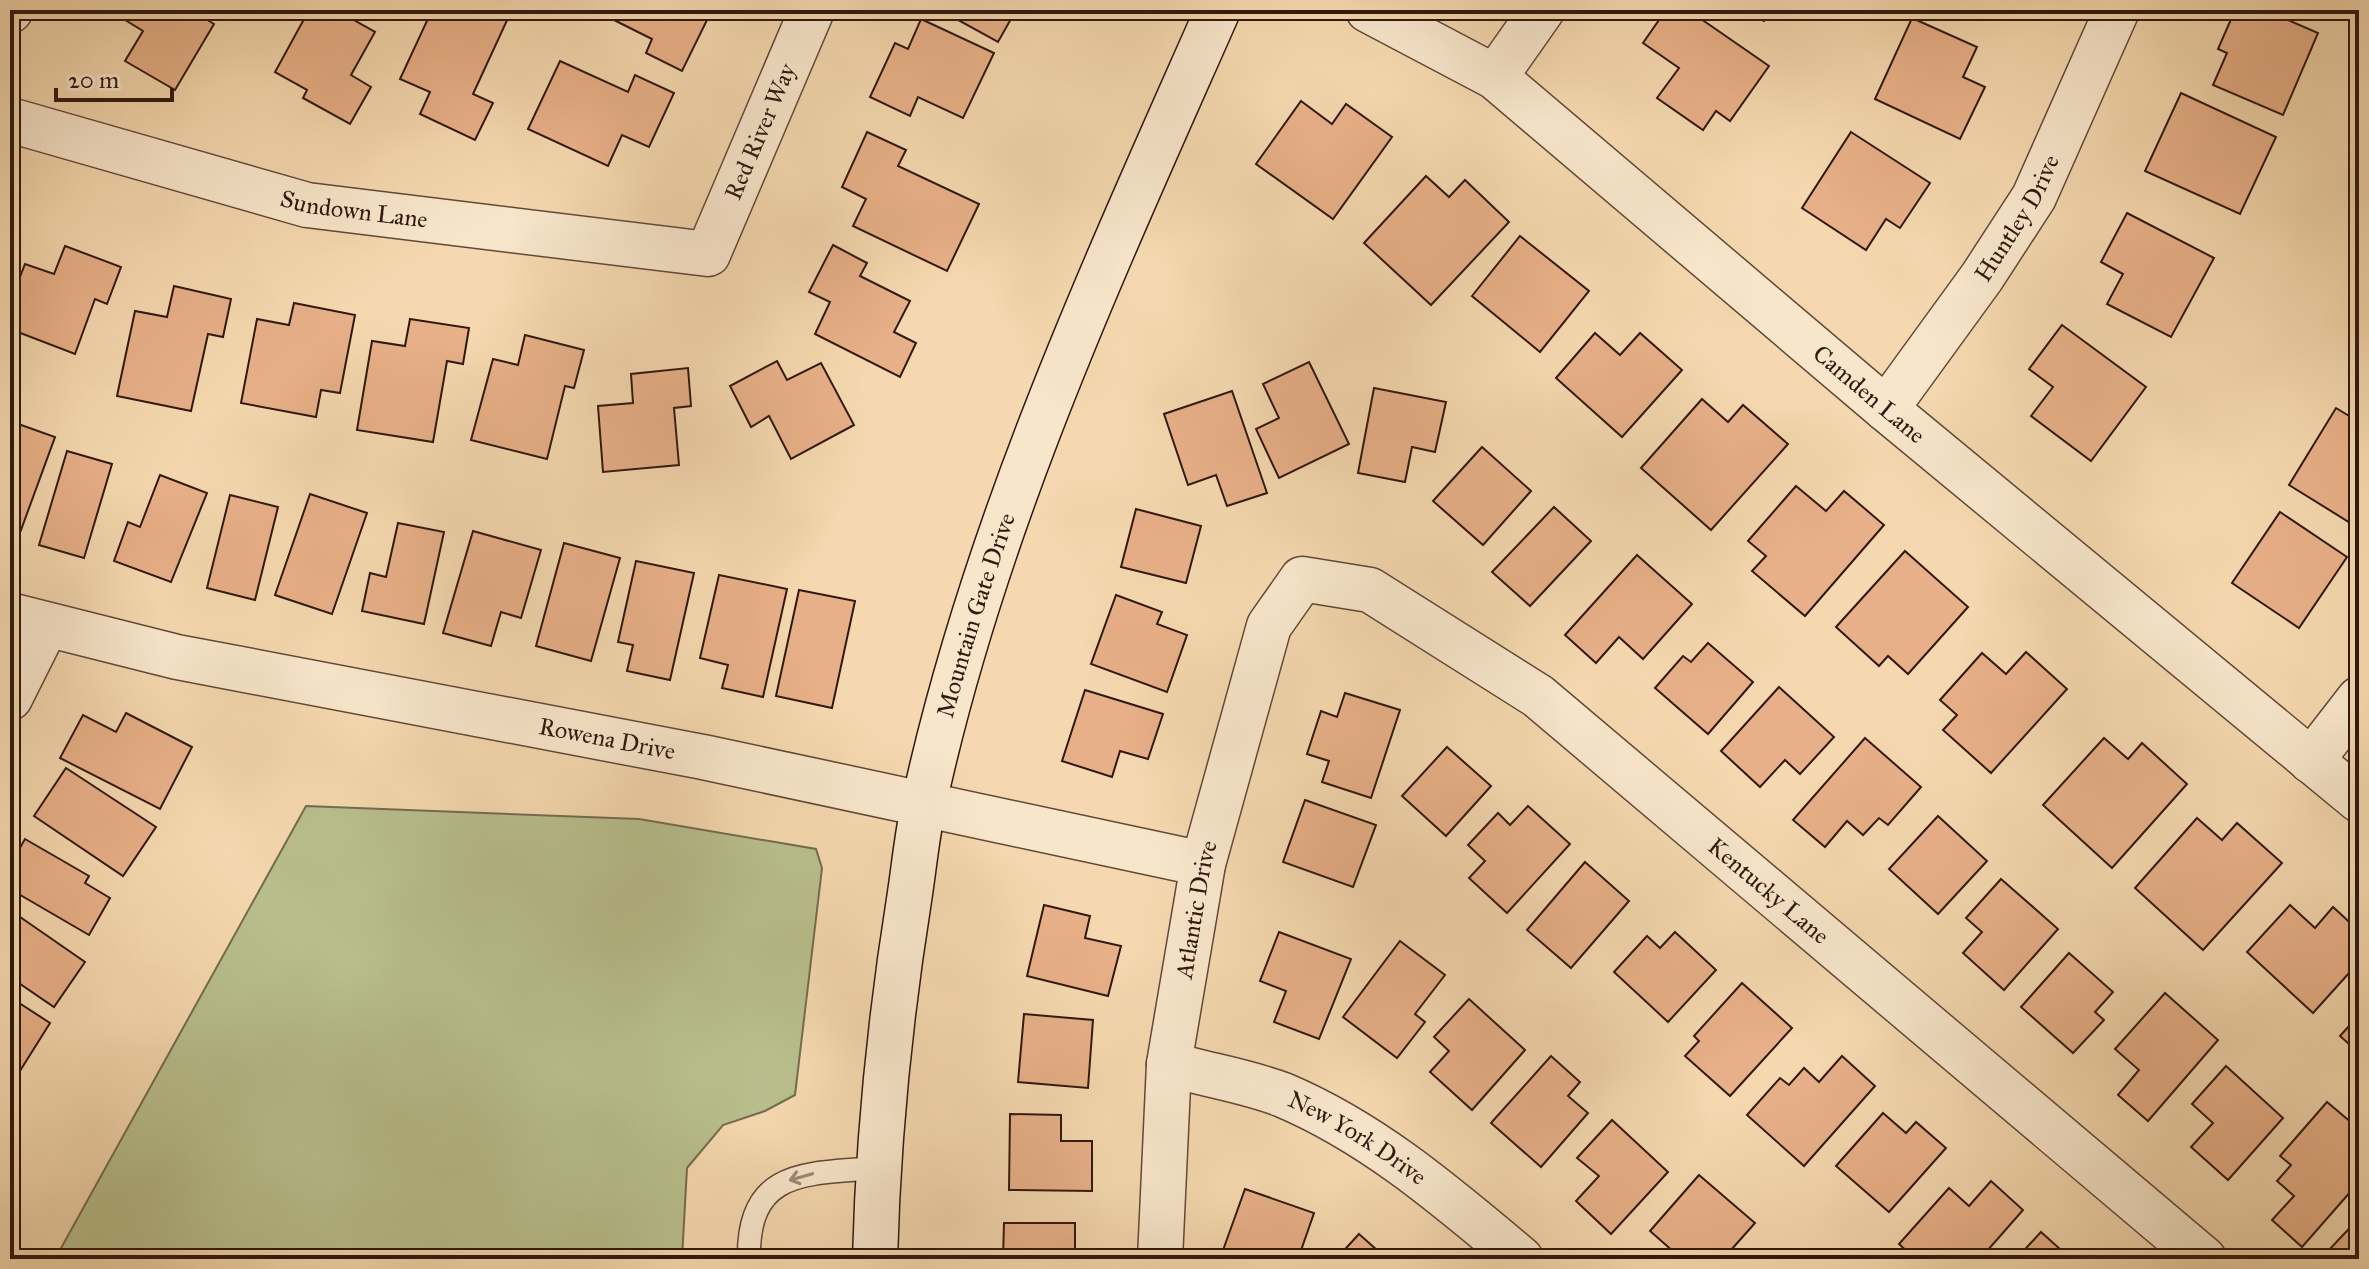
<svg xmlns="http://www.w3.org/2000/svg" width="2369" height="1269" viewBox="0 0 2369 1269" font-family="'IM FELL Great Primer',serif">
<rect width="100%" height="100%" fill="#f5d8af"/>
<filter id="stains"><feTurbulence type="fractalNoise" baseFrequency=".0025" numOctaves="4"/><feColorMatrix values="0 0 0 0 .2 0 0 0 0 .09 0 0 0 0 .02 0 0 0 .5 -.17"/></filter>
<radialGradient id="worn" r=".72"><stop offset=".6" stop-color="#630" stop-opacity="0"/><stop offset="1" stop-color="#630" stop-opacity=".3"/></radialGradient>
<polygon fill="#b8bf8d" stroke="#746c4e" stroke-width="2" points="306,806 639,819 816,849 822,868 795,1095 765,1111 723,1125 687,1168 682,1259 55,1259"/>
<g fill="#e8b088" stroke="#301810" stroke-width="2">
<polygon points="191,10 214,24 175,90 125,61 143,31 109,10"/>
<polygon points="309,10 336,10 375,32 351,75 371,87 350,124 303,98 307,90 275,72"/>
<polygon points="432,10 496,10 509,16 473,94 493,103 475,140 420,114 430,92 400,79"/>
<polygon points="594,10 692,10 708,18 682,71 646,53 652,39"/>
<polygon points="940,10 1016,10 998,42"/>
<polygon points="1666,10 1688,10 1769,66 1730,121 1716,111 1703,130 1657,98 1679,68 1643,43"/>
<polygon points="1740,10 1769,10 1764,21"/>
<polygon points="2235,10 2265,10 2318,33 2283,115 2213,85 2227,53 2218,49"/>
<polygon points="1912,18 1977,47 1963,77 1985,87 1960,139 1875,99"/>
<polygon points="921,19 994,53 963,118 918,97 910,116 870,97 895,43 908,49"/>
<polygon points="560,61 628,92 635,75 674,93 649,147 622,135 608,166 528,129"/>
<polygon points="2181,93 2276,137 2240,214 2145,171"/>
<polygon points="1301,101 1332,124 1346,104 1392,137 1333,219 1256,164"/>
<polygon points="867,132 906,150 898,166 979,204 947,271 853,226 866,199 842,187"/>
<polygon points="1851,132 1930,183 1900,228 1886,219 1866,250 1802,208"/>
<polygon points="1426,176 1449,197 1465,180 1509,222 1431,305 1364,243"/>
<polygon points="2127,213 2214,258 2171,337 2107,304 2123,274 2101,262"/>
<polygon points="1520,236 1589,291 1540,352 1472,296"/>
<polygon points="833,245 867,263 860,276 910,301 894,332 916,343 900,377 815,334 830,302 809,292"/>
<polygon points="65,246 121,267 107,304 95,299 75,354 10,329 10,303 25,264 54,274"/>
<polygon points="174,286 231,299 223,337 208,334 191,411 117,396 135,311 167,317"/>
<polygon points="294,303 355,315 340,393 321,390 316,417 241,403 257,319 289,325"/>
<polygon points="410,319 469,328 463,364 447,361 433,442 357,430 372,341 405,346"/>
<polygon points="2062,325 2146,387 2091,461 2031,416 2053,387 2029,369"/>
<polygon points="1595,333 1620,355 1640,333 1682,370 1622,437 1556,378"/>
<polygon points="525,335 584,350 574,388 565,386 547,459 471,440 493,359 518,365"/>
<polygon points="777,361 787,380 821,363 854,425 791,459 769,416 751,427 730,386"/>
<polygon points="1309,362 1349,444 1279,478 1256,429 1279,418 1263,384"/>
<polygon points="688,368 691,406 674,408 679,465 603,472 598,406 633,403 631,374"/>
<polygon points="1374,388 1446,402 1435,452 1412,447 1405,482 1358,473"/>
<polygon points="1232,391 1267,493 1227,506 1216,475 1188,485 1164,414"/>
<polygon points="1702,399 1728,422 1743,405 1788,444 1711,530 1641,468"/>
<polygon points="2336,408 2359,422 2359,512 2352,524 2289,485"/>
<polygon points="10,421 55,437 17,541 10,538"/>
<polygon points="1482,447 1531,491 1483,545 1433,501"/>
<polygon points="67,451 112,464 84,558 39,545"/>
<polygon points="160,475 207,493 171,582 114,561 128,522 140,527"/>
<polygon points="1796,486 1826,511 1844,491 1884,525 1805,616 1752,571 1766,556 1748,541"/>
<polygon points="310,494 367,513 332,614 275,595"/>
<polygon points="230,495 278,507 255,600 207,588"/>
<polygon points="1554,507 1591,541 1530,606 1492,572"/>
<polygon points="1136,509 1201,526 1186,583 1121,567"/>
<polygon points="2280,512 2347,557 2299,628 2232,583"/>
<polygon points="398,523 444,532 424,624 362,611 370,573 386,577"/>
<polygon points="473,531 541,550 521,618 501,612 491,646 443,633"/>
<polygon points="564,543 620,558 591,661 536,646"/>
<polygon points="1905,551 1968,607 1908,674 1888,656 1879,666 1836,627"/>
<polygon points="1637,555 1692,604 1643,659 1619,637 1596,663 1565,635"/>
<polygon points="636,561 694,573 670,680 627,671 633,645 618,642"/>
<polygon points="719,575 787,589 763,697 722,688 728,665 700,658"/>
<polygon points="799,590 855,601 832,708 776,696"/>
<polygon points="1116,595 1162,612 1157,624 1187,635 1167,692 1091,664"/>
<polygon points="1708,643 1753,682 1708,734 1655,688 1683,656 1691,662"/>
<polygon points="2026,652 2067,689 1991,773 1943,730 1957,715 1940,700 1982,653 2006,674"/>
<polygon points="1779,687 1834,737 1800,774 1785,760 1760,787 1721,751"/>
<polygon points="1085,690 1163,714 1148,759 1120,751 1112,777 1062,761"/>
<polygon points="1345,693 1400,710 1371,798 1322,782 1329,761 1307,754 1321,711 1337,717"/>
<polygon points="126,713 192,747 160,809 60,758 83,715 116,732"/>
<polygon points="1865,738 1921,787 1888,825 1879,818 1863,835 1847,821 1825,847 1793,820"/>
<polygon points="2104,738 2128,759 2142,743 2187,784 2112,868 2043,805"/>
<polygon points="1447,747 1491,786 1446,836 1402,796"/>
<polygon points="66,768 156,827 123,876 34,816"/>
<polygon points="1305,800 1376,825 1353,887 1283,862"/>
<polygon points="1528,806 1570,844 1507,913 1469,878 1485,861 1468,845 1498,813 1510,825"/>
<polygon points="1938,816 1987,861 1938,914 1889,869"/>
<polygon points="2197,818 2222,840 2237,823 2282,863 2203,950 2135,888"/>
<polygon points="25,839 89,876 85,883 110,898 89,935 10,889 10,865"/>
<polygon points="1585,862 1629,901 1571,968 1527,930"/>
<polygon points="2001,879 2058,929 2004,990 1963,953 1982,932 1966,918"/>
<polygon points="1044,905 1090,916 1085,938 1121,946 1108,996 1027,976"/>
<polygon points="2290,905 2315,928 2333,907 2359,931 2359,962 2313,1013 2247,952"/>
<polygon points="10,910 85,962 54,1007 10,977"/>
<polygon points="1279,932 1351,959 1319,1039 1274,1022 1286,991 1260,981"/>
<polygon points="1675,932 1716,970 1668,1022 1614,972 1647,936 1660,948"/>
<polygon points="1400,941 1445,975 1415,1014 1425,1022 1397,1058 1343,1017"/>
<polygon points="2069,953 2113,992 2095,1012 2104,1020 2073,1053 2021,1007"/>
<polygon points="1742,983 1792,1028 1730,1096 1685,1056 1699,1041 1694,1036"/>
<polygon points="2165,993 2218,1040 2148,1121 2118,1095 2139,1070 2115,1049"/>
<polygon points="10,997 50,1023 13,1082 10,1081"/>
<polygon points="1469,999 1525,1050 1472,1110 1430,1072 1449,1051 1434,1037"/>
<polygon points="1024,1014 1093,1020 1088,1088 1018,1082"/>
<polygon points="2359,1015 2359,1053 2340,1036"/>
<polygon points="1551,1056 1580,1082 1568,1096 1588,1113 1541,1167 1491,1123"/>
<polygon points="1842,1056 1875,1086 1804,1166 1747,1115 1780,1078 1789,1085 1804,1068 1819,1082"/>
<polygon points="2226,1066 2283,1118 2228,1180 2191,1147 2213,1123 2192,1104"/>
<polygon points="2327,1102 2359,1129 2349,1144 2359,1153 2359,1182 2302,1247 2272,1220 2294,1196 2277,1181 2291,1165 2280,1156"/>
<polygon points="1883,1113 1906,1133 1916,1122 1946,1148 1889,1212 1836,1166"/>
<polygon points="1010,1114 1061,1115 1061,1141 1092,1141 1092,1191 1009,1190"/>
<polygon points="1612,1120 1668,1172 1611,1234 1576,1201 1599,1176 1577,1158"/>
<polygon points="1699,1175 1755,1223 1723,1259 1669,1259 1675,1253 1650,1231"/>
<polygon points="1991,1181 2023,1210 1980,1259 1915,1259 1899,1244 1949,1188 1969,1206"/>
<polygon points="1245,1189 1314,1213 1298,1259 1240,1259 1222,1253"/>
<polygon points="2359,1218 2359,1259 2336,1259 2328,1251"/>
<polygon points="1004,1223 1075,1223 1075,1259 1003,1259"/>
<polygon points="2041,1232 2071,1259 2016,1259"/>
<polygon points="1359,1234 1387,1259 1336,1259"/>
</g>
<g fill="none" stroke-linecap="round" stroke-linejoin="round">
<g stroke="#614838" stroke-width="25">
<path id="service" d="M749,1259C747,1168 807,1174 878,1168"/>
</g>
<g stroke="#614838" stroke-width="47">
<g id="minor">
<path id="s1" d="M1368,10L1495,77L1886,409L2359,800"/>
<polyline points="10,11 10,10"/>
<polyline points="1495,77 1542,10"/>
<path id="s2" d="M10,120L307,205L708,254L812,10"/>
<path id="s3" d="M1886,409L1982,277L2034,197L2117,10"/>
<path id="s4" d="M10,615L177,657L703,757L1203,864"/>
<polyline points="10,698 46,626"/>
<polyline points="2311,761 2359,699"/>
<path id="s5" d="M1169,1064C1206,1075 1247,1081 1283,1095C1373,1133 1447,1197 1521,1259"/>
<path id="s6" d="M1160,1259L1169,1064L1203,864L1269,626L1302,579L1370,590L1538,696L2204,1259"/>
</g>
</g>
<g stroke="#301810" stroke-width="47">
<g id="secondary">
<path id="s7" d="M875,1259C878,1138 890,1019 909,900C914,868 917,834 924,803C984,526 1104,268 1218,10"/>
</g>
</g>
<use href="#service" stroke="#f8e6cb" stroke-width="22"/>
<use href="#minor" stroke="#f8e6cb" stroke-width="44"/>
<use href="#secondary" stroke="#f8e6cb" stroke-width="44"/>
</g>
<defs><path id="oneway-shaft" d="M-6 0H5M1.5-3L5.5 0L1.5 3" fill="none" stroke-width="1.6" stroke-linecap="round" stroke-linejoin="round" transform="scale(2)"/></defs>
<use stroke="#9e8977" href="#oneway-shaft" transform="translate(801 1177) rotate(164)"/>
<g text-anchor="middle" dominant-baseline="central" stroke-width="6" stroke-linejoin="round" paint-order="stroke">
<g font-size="24" fill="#301810" stroke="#f8e6cb">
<text stroke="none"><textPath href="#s2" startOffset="846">Red River Way</textPath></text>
<text stroke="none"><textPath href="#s2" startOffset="356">Sundown Lane</textPath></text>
<text stroke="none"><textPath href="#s3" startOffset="232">Huntley Drive</textPath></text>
<text stroke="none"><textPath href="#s1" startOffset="634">Camden Lane</textPath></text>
<text stroke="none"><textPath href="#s7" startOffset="654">Mountain Gate Drive</textPath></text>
<text stroke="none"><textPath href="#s4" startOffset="610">Rowena Drive</textPath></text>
<text stroke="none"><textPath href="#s6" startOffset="1272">Kentucky Lane</textPath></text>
<text stroke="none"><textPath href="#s6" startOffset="352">Atlantic Drive</textPath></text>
<text stroke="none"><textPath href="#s5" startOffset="204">New York Drive</textPath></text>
</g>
</g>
<rect width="2369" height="1269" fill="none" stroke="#f5d8af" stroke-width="40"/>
<rect x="12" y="12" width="2345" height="1245" fill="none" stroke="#301810" stroke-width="4"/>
<rect x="20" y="20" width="2329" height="1229" fill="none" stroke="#301810" stroke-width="2"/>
<path d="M56 88v12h116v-12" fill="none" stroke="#301810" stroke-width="4"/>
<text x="68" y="88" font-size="24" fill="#301810" stroke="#f8e6cb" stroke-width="6" paint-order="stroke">20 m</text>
<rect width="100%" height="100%" filter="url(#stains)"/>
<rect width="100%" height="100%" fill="url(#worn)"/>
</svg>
